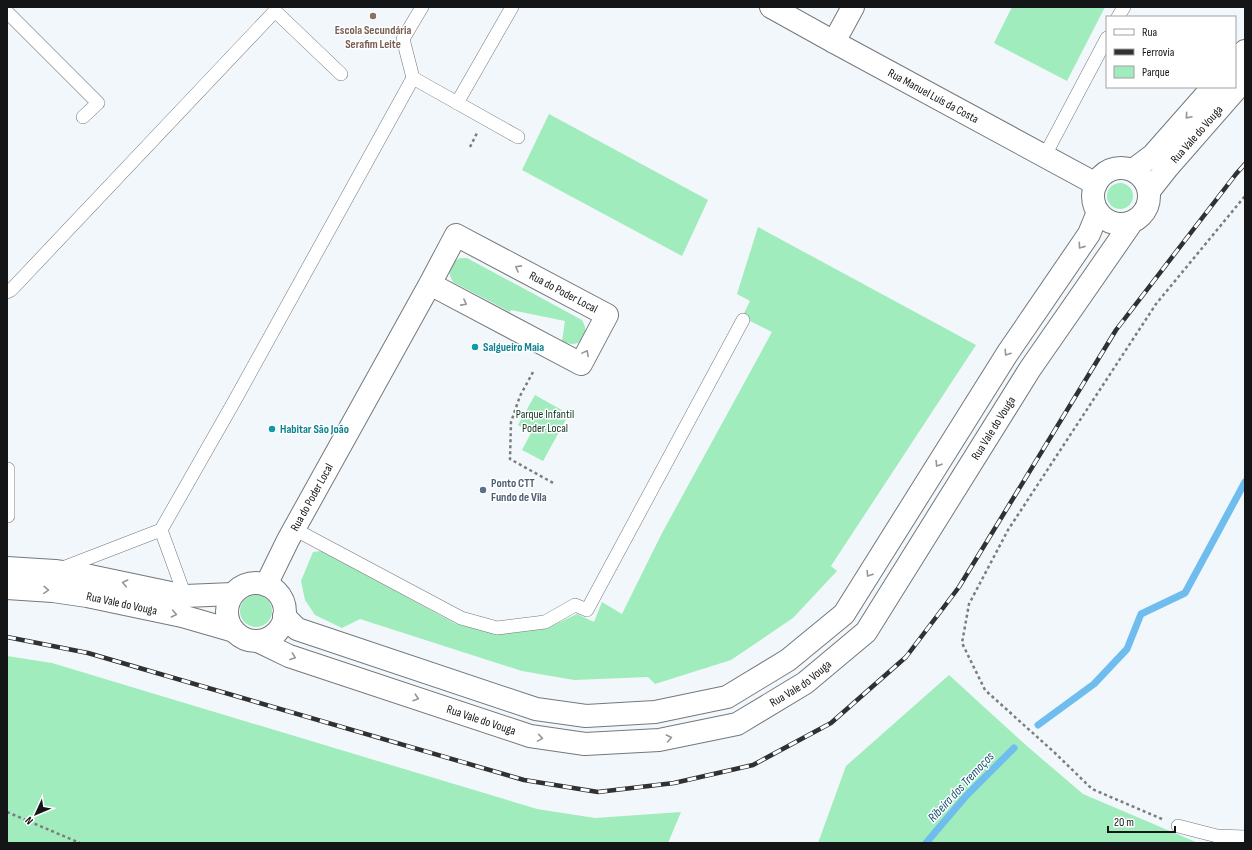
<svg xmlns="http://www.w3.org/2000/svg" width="1252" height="850" viewBox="0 0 1252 850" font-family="'Sofia Sans Condensed',sans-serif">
<rect width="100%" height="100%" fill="#f2f7fb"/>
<g fill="#a0ecbc">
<polygon points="1012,7 1105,7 1067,81 994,43"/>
<polygon points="549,114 708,200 682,256 522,170"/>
<circle cx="1120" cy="196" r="13"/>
<polygon points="758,227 976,345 831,566 837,571 793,618 731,660 655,684 648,677 574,680 522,671 360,619 342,628 315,615 305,600 301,581 313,552 322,551 456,624 497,633 547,628 577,614 594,622 602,602 622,614 661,535 772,332 742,317 750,301 737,294"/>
<path d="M460,258H467L582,320C592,337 579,350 562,341L565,321L511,310L510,312L453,282C447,271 448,264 460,258Z"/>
<polygon points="535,395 569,414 543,461 522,450 531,433 518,425"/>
<circle cx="256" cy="611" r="16"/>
<polygon points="7,656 52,663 537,809 595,818 681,812 668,843 7,843"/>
<polygon points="949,675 1028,747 1083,794 1198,843 818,843 846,766"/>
</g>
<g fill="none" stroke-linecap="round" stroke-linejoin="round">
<g stroke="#6fbcef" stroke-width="7">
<polyline points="1038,725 1094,684 1127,649 1141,614 1185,593 1245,482"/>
<polyline points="926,843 966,796 1014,748"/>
</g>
<g stroke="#74787c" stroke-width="14">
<g id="lane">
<polyline points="7,12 98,103 83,117"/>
<polyline points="1118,17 1124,7"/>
<polyline points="413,78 403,39 422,7"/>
<polyline points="457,103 512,7"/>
<polyline points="1044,157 1107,38"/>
<polyline points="7,292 11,290 275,11 341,74"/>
<polyline points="7,469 8,469 8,516"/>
<polyline points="294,529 461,618 497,628 545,622 575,605 587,610 743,320"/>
<polyline points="161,530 185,596"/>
<polyline points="60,569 161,530 235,400 413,78 518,137"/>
<polyline points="1178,826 1217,836 1245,837"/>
</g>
</g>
<g stroke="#74787c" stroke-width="24">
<g id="street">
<path id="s1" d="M771,7L834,42L1096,184"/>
<polyline points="834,42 853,7"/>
<polyline points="1235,62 1245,51"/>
<circle cx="1121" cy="196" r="28"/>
<polyline points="1133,170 1153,155 1213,87"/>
<path id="s2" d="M1149,191L1168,167L1245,79"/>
<polyline points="7,568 55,571 90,576 185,596 233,594"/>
<circle cx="256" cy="612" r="29"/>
<path id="s3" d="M266,585L288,540L430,284L456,235L607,315L581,364L430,284"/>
<path id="s4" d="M7,588L53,591L87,596L182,616L234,631"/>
<polyline points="284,616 297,629 536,709 586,716 655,712 727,697 788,660 844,614 1007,354 1089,234 1098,212"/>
<path id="s5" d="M258,641L289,656L530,736L585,744L659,740L737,724L805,683L866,632L1030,369L1132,222"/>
</g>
</g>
<g stroke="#7a7d7f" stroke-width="2.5" stroke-dasharray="3 3" stroke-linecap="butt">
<polyline points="470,147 477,133"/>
<polyline points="533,372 520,396 511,422 510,459 555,484"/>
<polyline points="7,812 80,843"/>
<polyline points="1162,819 1092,789 1055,753 985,690 962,643 969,604 1008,530 1156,304 1245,196"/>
</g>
<use href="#lane" stroke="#fff" stroke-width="13"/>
<use href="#street" stroke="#fff" stroke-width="22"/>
<g stroke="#2f3132" stroke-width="4.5">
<polyline id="rail" points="7,637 88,653 524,780 598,792 674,783 753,765 831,723 906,657 959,587 1116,330 1236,174 1245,164"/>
</g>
<use href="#rail" stroke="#fff" stroke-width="3" stroke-dasharray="9" stroke-linecap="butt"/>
</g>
<defs><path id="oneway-chevron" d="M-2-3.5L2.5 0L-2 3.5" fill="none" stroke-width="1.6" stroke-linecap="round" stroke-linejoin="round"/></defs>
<g stroke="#959696">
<use href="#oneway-chevron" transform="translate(1188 116) rotate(131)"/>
<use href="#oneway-chevron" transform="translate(1081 246) rotate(125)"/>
<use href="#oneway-chevron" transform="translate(518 268) rotate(-152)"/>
<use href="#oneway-chevron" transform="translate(464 303) rotate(28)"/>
<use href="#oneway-chevron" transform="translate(586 353) rotate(-62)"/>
<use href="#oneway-chevron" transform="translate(1007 353) rotate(123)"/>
<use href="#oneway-chevron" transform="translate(938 464) rotate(122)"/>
<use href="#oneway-chevron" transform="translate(869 574) rotate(122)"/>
<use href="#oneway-chevron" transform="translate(125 583) rotate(-168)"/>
<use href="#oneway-chevron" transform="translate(46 590) rotate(3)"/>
<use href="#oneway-chevron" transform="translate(174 614) rotate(12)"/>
<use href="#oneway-chevron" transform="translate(293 657) rotate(20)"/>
<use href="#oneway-chevron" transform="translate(416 698) rotate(18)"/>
<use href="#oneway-chevron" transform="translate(540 738) rotate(9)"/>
<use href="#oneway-chevron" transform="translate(669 738) rotate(-11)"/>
</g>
<circle fill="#8d6e63" stroke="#fff" stroke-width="1.5" cx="373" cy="16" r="4"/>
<g fill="#0f9aa8" stroke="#fff" stroke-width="1.5">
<circle cx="475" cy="347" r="4"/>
<circle cx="272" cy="429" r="4"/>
</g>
<circle fill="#5c6f8a" stroke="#fff" stroke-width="1.5" cx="483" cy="490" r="4"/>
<g text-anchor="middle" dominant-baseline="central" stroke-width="3" stroke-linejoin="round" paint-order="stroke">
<g font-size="12" font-weight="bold" fill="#785e54" stroke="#fff">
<text x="373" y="30">Escola Secundária<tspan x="373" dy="14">Serafim Leite</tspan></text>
</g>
<g font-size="12" fill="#131516" stroke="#fff">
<text stroke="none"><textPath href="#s1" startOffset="185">Rua Manuel Luís da Costa</textPath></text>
<text stroke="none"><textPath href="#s2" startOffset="74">Rua Vale do Vouga</textPath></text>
<text stroke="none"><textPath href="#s3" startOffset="520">Rua do Poder Local</textPath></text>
<text stroke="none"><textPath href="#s5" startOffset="897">Rua Vale do Vouga</textPath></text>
<text stroke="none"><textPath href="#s3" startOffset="99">Rua do Poder Local</textPath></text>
<text stroke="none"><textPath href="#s4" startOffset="116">Rua Vale do Vouga</textPath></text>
<text stroke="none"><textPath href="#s5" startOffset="573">Rua Vale do Vouga</textPath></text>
<text stroke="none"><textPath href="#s5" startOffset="237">Rua Vale do Vouga</textPath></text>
</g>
<g font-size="12" font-weight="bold" fill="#0d838f" stroke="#fff" text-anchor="start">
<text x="483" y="347">Salgueiro Maia</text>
<text x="280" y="429">Habitar São João</text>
</g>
<g font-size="12" fill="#0f321e" stroke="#fff">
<text x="545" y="414">Parque Infantil<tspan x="545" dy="14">Poder Local</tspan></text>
</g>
<g font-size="12" font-weight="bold" fill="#4e5e75" stroke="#fff" text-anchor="start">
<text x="491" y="483">Ponto CTT<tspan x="491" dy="14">Fundo de Vila</tspan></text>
</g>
<g font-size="13" font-style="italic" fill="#134e70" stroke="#fff">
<text transform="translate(961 787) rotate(-47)">Ribeira dos Tremoços</text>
</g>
</g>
<rect width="1252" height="850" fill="none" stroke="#131516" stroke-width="16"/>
<rect x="1106" y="16" width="130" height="72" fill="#ffffff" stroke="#a1a1a2"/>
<rect x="1114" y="29" width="20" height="6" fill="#ffffff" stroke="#a1a1a2"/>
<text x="1142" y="36" font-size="12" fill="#131516">Rua</text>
<rect x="1114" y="49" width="20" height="6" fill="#2f3132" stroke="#a1a1a2"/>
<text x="1142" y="56" font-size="12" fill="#131516">Ferrovia</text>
<rect x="1114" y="66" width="20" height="12" fill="#a0ecbc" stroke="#a1a1a2"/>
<text x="1142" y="76" font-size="12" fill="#131516">Parque</text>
<g transform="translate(36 814) rotate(226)" stroke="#ffffff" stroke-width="3" paint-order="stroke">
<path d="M0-3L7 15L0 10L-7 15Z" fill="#131516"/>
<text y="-6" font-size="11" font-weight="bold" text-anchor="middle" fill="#131516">N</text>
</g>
<path d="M1108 826v6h67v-6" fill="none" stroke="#131516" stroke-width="2"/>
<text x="1114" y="826" font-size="12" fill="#131516" stroke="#ffffff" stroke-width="3" paint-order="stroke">20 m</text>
</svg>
